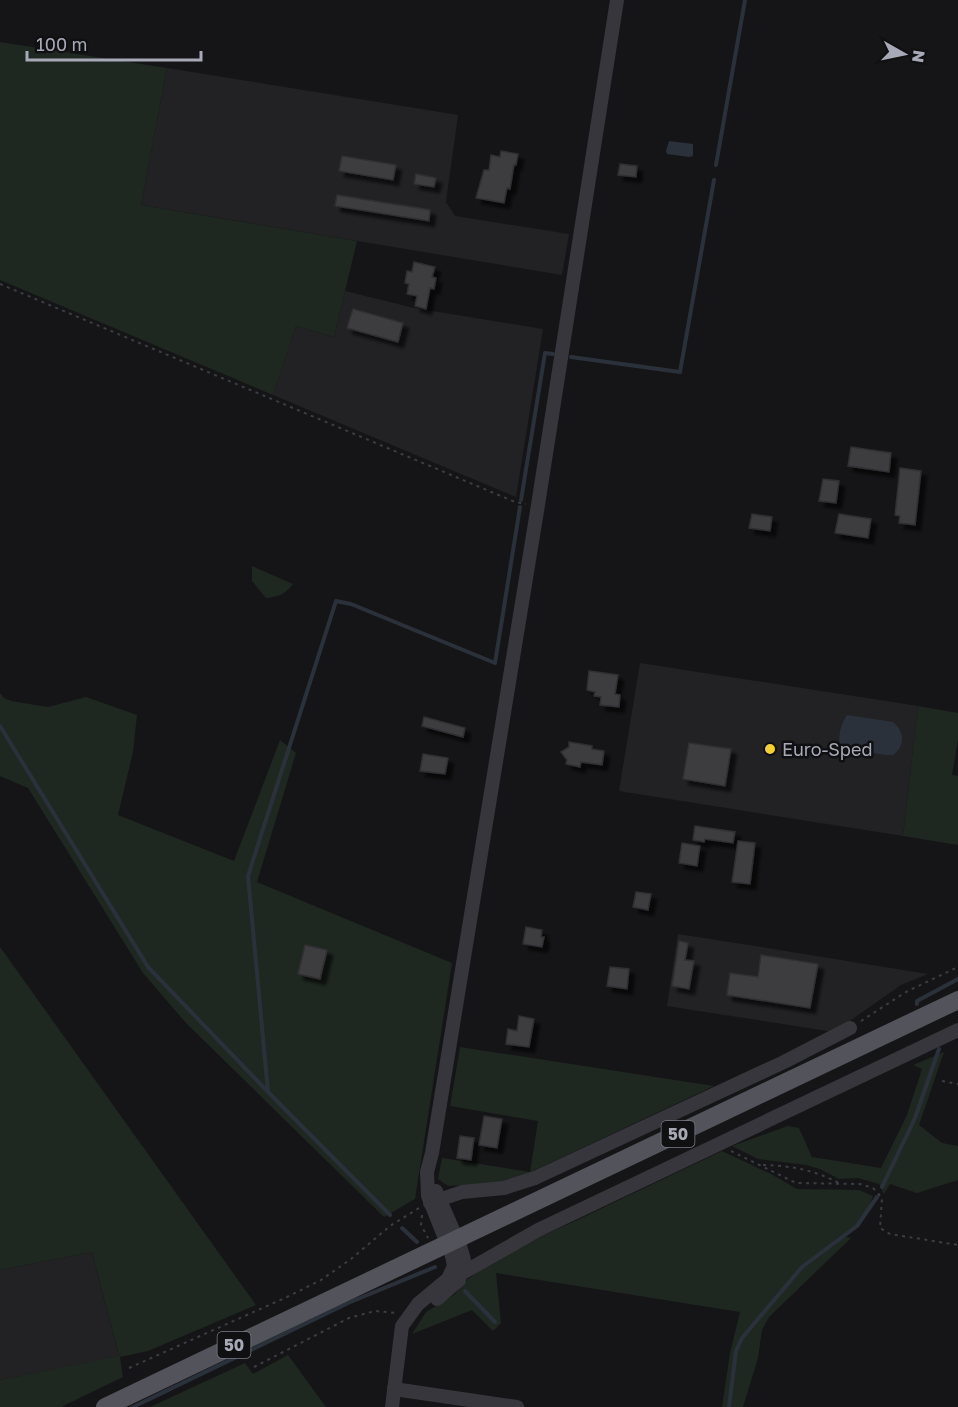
<svg xmlns="http://www.w3.org/2000/svg" width="958" height="1407" viewBox="0 0 958 1407" font-family="'Golos Text',sans-serif">
<defs>
<filter id="shadow"><feDropShadow dx="5.5" dy="5.5" stdDeviation="1.5" flood-color="#0009"/></filter>
</defs>
<rect width="100%" height="100%" fill="#151517"/>
<g fill="#222124">
<polygon points="167,68 458,115 446,202 455,216 569,234 562,275 141,205"/>
<polygon points="345,291 414,308 543,329 516,497 273,395 296,326 334,337"/>
<polygon points="640,663 918,706 903,836 619,791"/>
<polygon points="678,934 755,946 928,974 901,985 834,1032 667,1006"/>
<polygon points="92,1252 119,1357 0,1380 0,1270"/>
</g>
<g fill="#1f2721">
<polygon points="0,42 167,68 141,205 357,241 334,337 296,326 273,395 0,280"/>
<path d="M252,566L293,584C286,594 278,597 266,598L252,581Z"/>
<polygon points="0,693 4,698 11,701 48,707 86,697 137,715 133,752 118,815 234,861 280,740 296,753 257,882 452,963 415,1199 384,1217 186,1023 143,973 28,788 0,776"/>
<polygon points="918,706 958,713 958,739 952,775 958,776 958,845 903,836"/>
<polygon points="0,947 256,1305 148,1351 120,1357 123,1377 61,1407 0,1407 0,1380 119,1356 92,1252 0,1270"/>
<polygon points="460,1047 714,1086 531,1172 500,1183 448,1186 438,1179 442,1158 530,1172 538,1121 450,1106"/>
<polygon points="944,1052 919,1125 942,1143 958,1146 958,1180 917,1193 890,1184 884,1194 879,1184 858,1178 839,1179 820,1169 806,1165 758,1159 732,1146 788,1126 799,1128 812,1157 881,1168 907,1115 922,1069 913,1065"/>
<path d="M722,1151L771,1174L797,1189L859,1190L873,1196C866,1216 861,1225 843,1236L851,1238L769,1317L762,1330L758,1358L743,1407H722L730,1353L740,1312L496,1273L501,1323L493,1331L472,1310L412,1334L426,1312L454,1295L468,1279L509,1250L573,1222Z"/>
<polygon points="288,1355 326,1407 150,1407 245,1363 253,1374"/>
</g>
<g fill="#2b313b">
<polygon points="669,141 693,144 693,156 689,157 667,154 666,151"/>
<path d="M847,715L893,722C905,732 905,746 893,755H887L842,749C836,739 841,724 847,715Z"/>
</g>
<g fill="none" stroke-linecap="round" stroke-linejoin="round">
<g stroke="#2b313b" stroke-width="4">
<polyline points="716,165 745,0"/>
<polyline points="571,357 680,372 714,180"/>
<polyline points="521,500 545,353 553,354"/>
<polyline points="0,726 148,967 268,1092"/>
<polyline points="917,1004 917,1001 958,979"/>
<polyline points="882,1187 915,1118 939,1049"/>
<polyline points="390,1215 268,1092 248,876 336,601 351,604 495,663 520,507"/>
<polyline points="402,1228 417,1242"/>
<polyline points="465,1291 495,1322"/>
<polyline points="133,1407 348,1303 435,1267"/>
<polyline points="729,1407 736,1351 742,1338 802,1267 857,1226 877,1197"/>
</g>
</g>
<g fill="#3d3d41" stroke="#302f33" stroke-width="1.5" filter="url(#shadow)">
<polygon points="501,151 518,154 516,165 514,165 510,189 507,188 504,203 476,198 484,170 489,170 491,155 500,157"/>
<polygon points="342,156 396,165 393,180 339,171"/>
<polygon points="620,164 637,166 636,177 618,175"/>
<polygon points="416,174 436,178 434,187 414,184"/>
<polygon points="337,195 430,210 429,221 335,206"/>
<polygon points="414,262 435,267 432,277 436,278 434,289 430,288 426,309 415,306 417,296 407,294 409,284 405,283 407,271 412,272"/>
<polygon points="353,309 403,323 398,342 347,328"/>
<polygon points="851,447 891,453 889,472 848,466"/>
<polygon points="900,468 921,471 915,525 899,523 900,516 895,515"/>
<polygon points="823,479 839,481 836,503 819,501"/>
<polygon points="752,514 772,517 770,531 749,528"/>
<polygon points="839,514 871,519 868,538 835,533"/>
<polygon points="589,671 618,675 615,694 620,695 619,707 600,705 601,697 594,696 595,692 587,690"/>
<polygon points="424,717 465,728 463,737 422,726"/>
<polygon points="569,742 592,746 592,749 604,751 602,765 581,762 580,767 566,764 567,760 561,752 569,747"/>
<polygon points="689,743 731,749 725,786 683,779"/>
<polygon points="423,754 448,758 445,774 420,771"/>
<polygon points="695,826 735,832 733,843 705,839 704,842 693,840"/>
<polygon points="738,841 755,843 750,884 732,882"/>
<polygon points="682,843 700,846 697,866 679,863"/>
<polygon points="636,892 651,894 648,910 633,907"/>
<polygon points="526,927 542,930 541,937 544,937 542,947 523,944"/>
<polygon points="679,941 688,943 685,960 694,961 689,989 672,986"/>
<polygon points="305,945 327,950 320,979 298,974"/>
<polygon points="761,955 818,964 810,1008 727,995 730,973 758,977"/>
<polygon points="610,967 629,969 627,989 607,986"/>
<polygon points="519,1016 534,1019 529,1047 506,1044 508,1029 517,1031"/>
<polygon points="484,1116 502,1119 497,1148 479,1145"/>
<polygon points="460,1136 474,1138 471,1160 457,1158"/>
</g>
<g fill="none" stroke-linecap="round" stroke-linejoin="round">
<g stroke="#3c3d43" stroke-width="2" stroke-dasharray="3 4.5" stroke-linecap="butt">
<polyline points="0,284 515,502 526,504"/>
<polyline points="861,1021 906,992 958,967"/>
<polyline points="942,1081 958,1084"/>
<polyline points="731,1151 796,1183 860,1184 873,1188 882,1198 880,1228 890,1234 958,1245"/>
<path d="M763,1165C794,1166 814,1170 841,1184"/>
<polyline points="422,1215 421,1225 428,1238"/>
<polyline points="254,1367 349,1318 375,1311 396,1313"/>
<polyline points="129,1368 287,1297 321,1280 351,1259 390,1226 419,1208"/>
</g>
<g stroke="#36363c" stroke-width="14">
<polyline points="436,1191 460,1246 464,1260 459,1280 437,1299"/>
<polyline points="430,1203 462,1192 504,1188 535,1178 784,1062 850,1028"/>
<polyline points="452,1271 462,1273 466,1271 538,1230 958,1030"/>
<polyline points="394,1389 517,1407"/>
<polyline points="392,1407 402,1326 418,1304 448,1279 454,1266 452,1256 428,1196 427,1172 432,1153 538,505 617,0"/>
</g>
<polyline stroke="#52535b" stroke-width="18" points="105,1407 958,1000"/>
</g>
<circle fill="#f4d130" stroke="#101012" stroke-width="2" cx="770" cy="749" r="6"/>
<g text-anchor="middle" dominant-baseline="central" stroke-width="5" stroke-linejoin="round" paint-order="stroke">
<g fill="#101012" stroke="#7a7b86" stroke-width="1.5">
<rect x="661.5" y="1121" width="33" height="26" rx="4.5"/>
<rect x="217.5" y="1332" width="33" height="26" rx="4.5"/>
</g>
<g font-size="16" font-weight="bold" fill="#a7a9b7">
<text x="678" y="1134">50</text>
<text x="234" y="1345">50</text>
</g>
<g font-size="18" fill="#a7a9b7" stroke="#101012" text-anchor="start">
<text x="782" y="749">Euro-Sped</text>
</g>
</g>
<g transform="translate(904 54) rotate(99)" stroke="#101012" stroke-width="4.5" paint-order="stroke">
<path d="M0-4.5L10 22L0 15L-10 22Z" fill="#a7a9b7"/>
<text y="-9" font-size="16" font-weight="bold" text-anchor="middle" fill="#a7a9b7">N</text>
</g>
<path d="M27 51v9h174v-9" fill="none" stroke="#a7a9b7" stroke-width="3"/>
<text x="36" y="51" font-size="18" fill="#a7a9b7" stroke="#101012" stroke-width="4.5" paint-order="stroke">100 m</text>
</svg>
